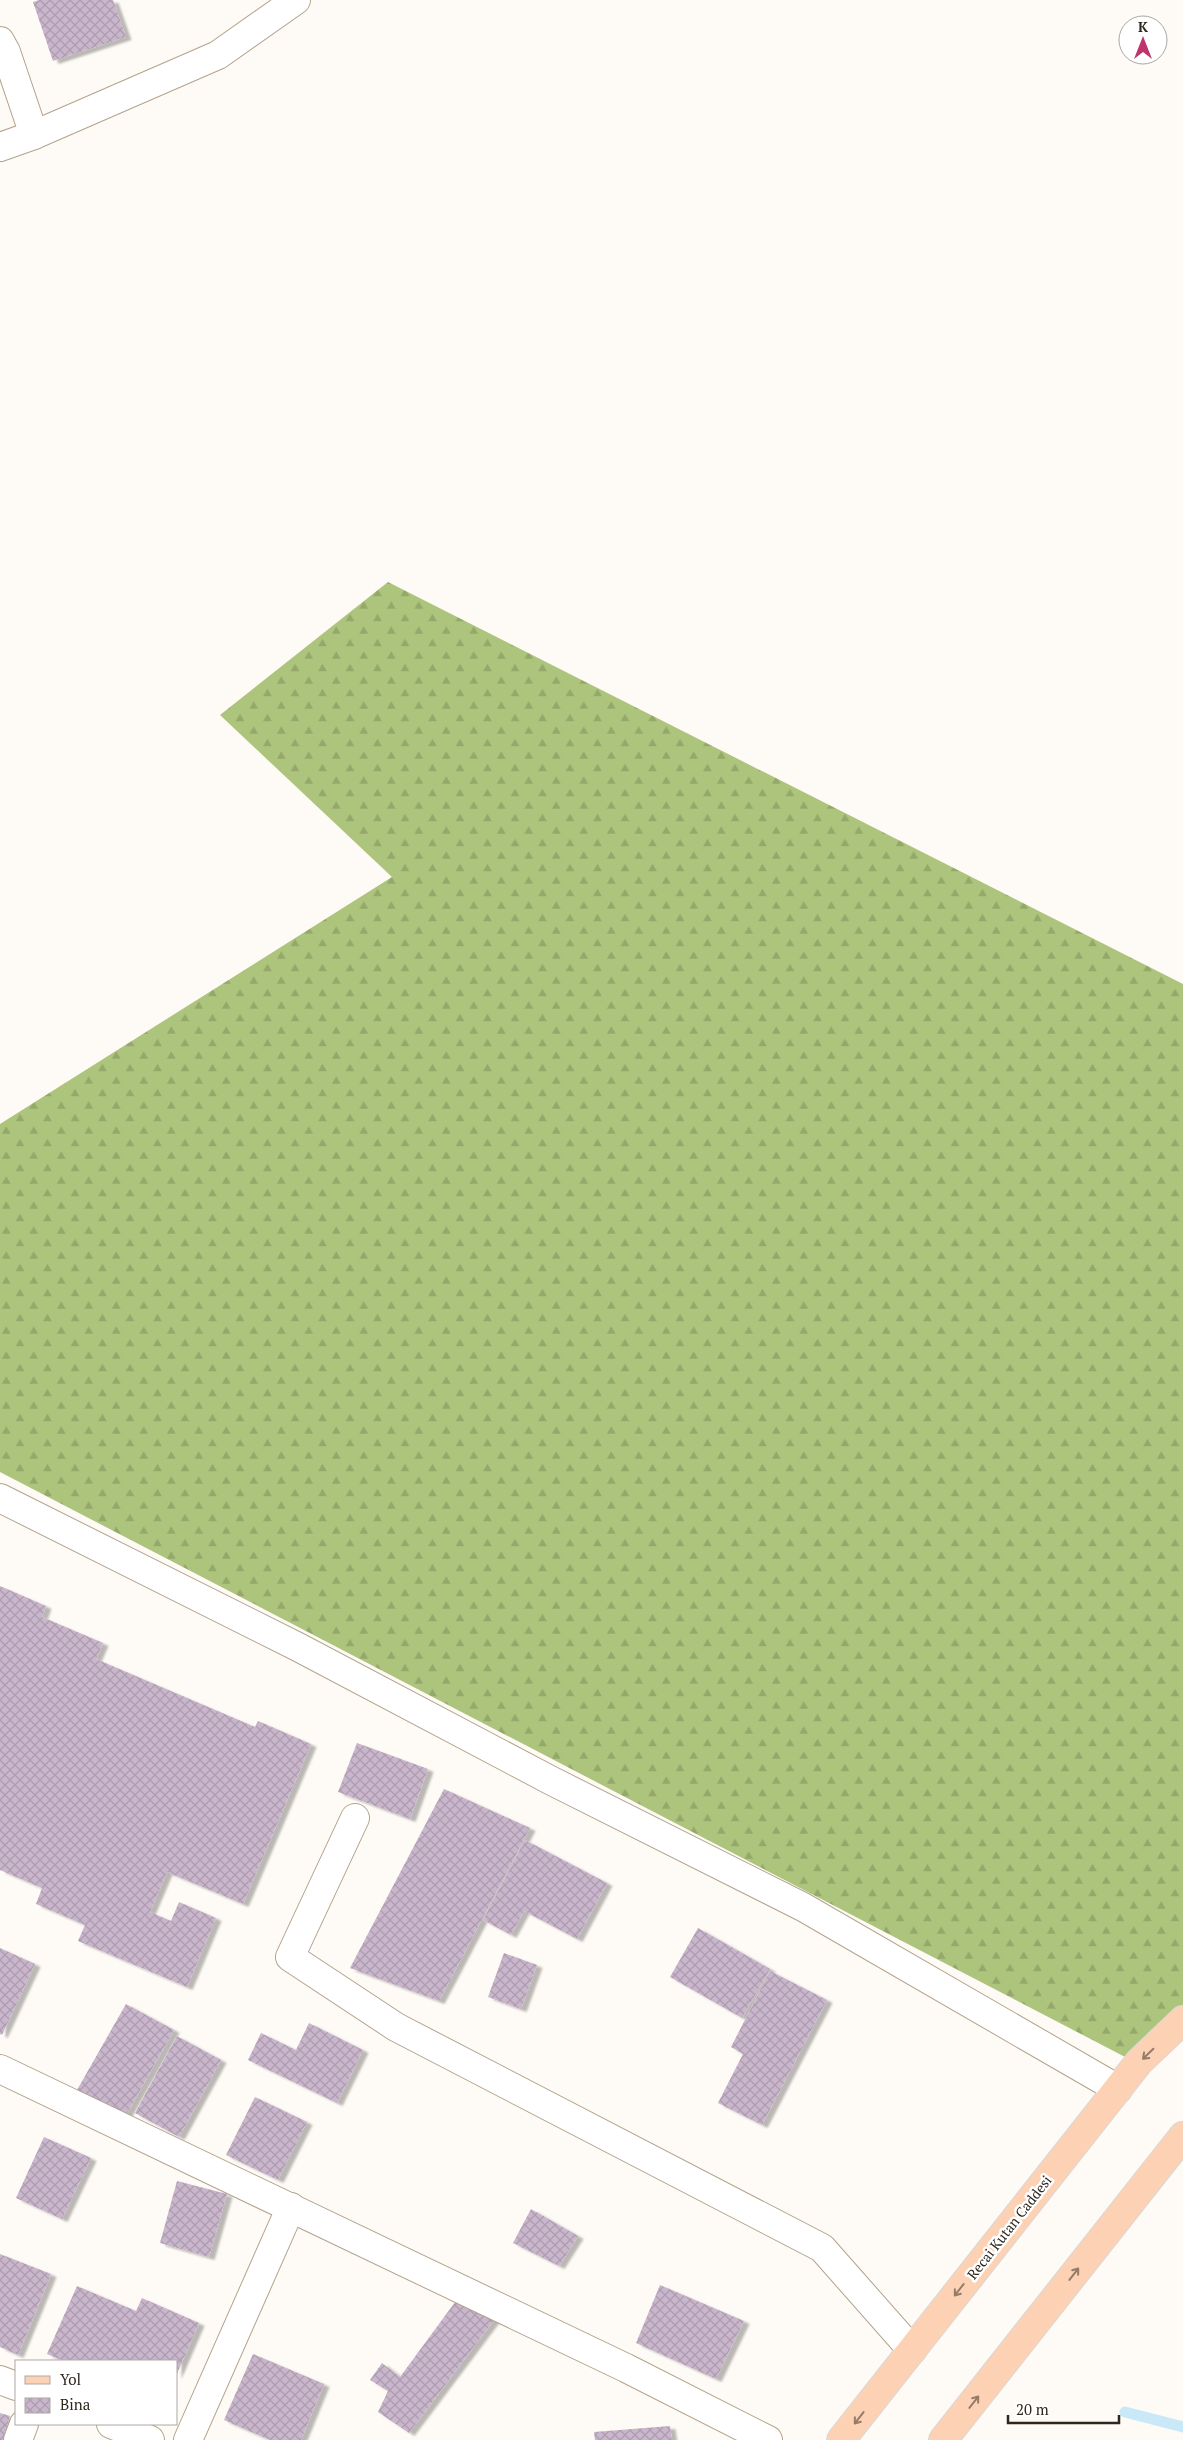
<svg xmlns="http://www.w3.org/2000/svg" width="1183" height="2440" viewBox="0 0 1183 2440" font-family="'PT Serif',serif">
<defs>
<pattern id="forest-firs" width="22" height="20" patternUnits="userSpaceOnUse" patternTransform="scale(1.25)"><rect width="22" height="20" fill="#adc47c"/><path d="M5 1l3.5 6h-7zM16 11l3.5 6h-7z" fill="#95a86b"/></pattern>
<pattern id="building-cross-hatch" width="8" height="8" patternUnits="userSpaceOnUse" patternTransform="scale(1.25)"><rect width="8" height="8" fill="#c9b6cc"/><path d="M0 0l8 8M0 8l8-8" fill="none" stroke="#ad9caf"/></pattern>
<filter id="shadow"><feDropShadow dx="5.5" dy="3" stdDeviation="1" flood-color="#0004"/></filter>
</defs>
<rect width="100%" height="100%" fill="#fefaf5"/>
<polygon fill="url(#forest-firs)" points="388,582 1183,984 1183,2005 1129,2059 0,1472 0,1124 392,877 220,715"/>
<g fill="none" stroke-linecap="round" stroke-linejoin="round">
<polyline stroke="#c9e9f8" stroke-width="11" points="1125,2412 1183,2427"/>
</g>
<g fill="url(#building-cross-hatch)" filter="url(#shadow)">
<polygon points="39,0 113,0 126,37 53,61 33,2"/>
<polygon points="0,1586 46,1606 42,1617 103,1643 96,1659 255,1727 258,1721 311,1744 243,1904 167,1872 150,1912 171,1921 179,1902 216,1918 187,1987 78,1941 85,1925 36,1904 42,1888 0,1870"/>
<polygon points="357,1743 428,1769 410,1819 338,1792"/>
<polygon points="444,1789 530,1828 439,2001 350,1968"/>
<polygon points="525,1840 607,1883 577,1939 524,1911 511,1935 483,1920"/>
<polygon points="698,1928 770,1969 742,2018 670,1977"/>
<polygon points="0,1948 35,1964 2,2035 0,2034"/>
<polygon points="504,1953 537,1965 521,2009 488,1997"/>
<polygon points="770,1971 827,2000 762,2125 718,2103 743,2054 731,2047"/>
<polygon points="126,2004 174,2030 125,2117 77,2090"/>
<polygon points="309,2023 363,2050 337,2103 248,2060 261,2033 296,2050"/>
<polygon points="177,2036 221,2060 179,2137 135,2113"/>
<polygon points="255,2097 307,2122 278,2180 226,2155"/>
<polygon points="44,2137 91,2158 62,2219 16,2198"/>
<polygon points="177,2181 227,2194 209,2257 160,2243"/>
<polygon points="531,2209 578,2236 559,2266 513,2243"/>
<polygon points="0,2254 51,2274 18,2355 0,2347"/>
<polygon points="660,2285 744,2321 716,2379 636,2343"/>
<polygon points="77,2286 136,2311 142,2298 199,2323 176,2376 176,2361 64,2361 47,2354"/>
<polygon points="461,2294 497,2316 409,2433 378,2412 388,2391 370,2380 382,2363 400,2377"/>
<polygon points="253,2354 324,2384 301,2440 270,2440 224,2420"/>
<polygon points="0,2413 10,2416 3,2440 0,2440"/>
<polygon points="670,2426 672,2440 595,2440 594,2432"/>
</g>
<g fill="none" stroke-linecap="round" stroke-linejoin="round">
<g stroke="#b3a38d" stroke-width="30">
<g id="minor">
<polyline points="0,41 6,52 34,135"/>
<polyline points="0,147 34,135 218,55 296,0"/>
<polyline points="0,1498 298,1647 550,1780 803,1907 1118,2089"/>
<polyline points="355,1818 290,1957 396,2027 822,2248 912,2350"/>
<polyline points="0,2069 626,2368 768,2440"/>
<polyline points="0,2380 16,2386"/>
<polyline points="111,2424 150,2440"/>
<polyline points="18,2440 24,2424"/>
<polyline points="188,2440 291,2207"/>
</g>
</g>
<g stroke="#d9d8d6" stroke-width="30">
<g id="major">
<polyline points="841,2440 1139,2062 1183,2020"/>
<polyline points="943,2440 1183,2136"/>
</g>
</g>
<use href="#minor" stroke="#fff" stroke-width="28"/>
<use href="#major" stroke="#fdd1b4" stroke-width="28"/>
</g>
<defs><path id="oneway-shaft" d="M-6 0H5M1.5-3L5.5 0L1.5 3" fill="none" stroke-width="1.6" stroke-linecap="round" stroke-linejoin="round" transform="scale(1.25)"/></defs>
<g stroke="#957c69">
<use href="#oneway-shaft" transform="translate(1148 2054) rotate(136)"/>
<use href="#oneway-shaft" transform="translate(1074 2274) rotate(-52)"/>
<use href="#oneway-shaft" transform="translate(959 2290) rotate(128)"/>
<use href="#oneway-shaft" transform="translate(974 2402) rotate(-52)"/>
<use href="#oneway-shaft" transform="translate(859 2418) rotate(128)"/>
</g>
<g text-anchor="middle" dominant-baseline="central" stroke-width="5" stroke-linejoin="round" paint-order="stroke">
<g font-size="14" fill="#2d271e" stroke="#fff">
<text transform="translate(1009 2227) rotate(-52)">Recai Kutan Caddesi</text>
</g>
</g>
<rect x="15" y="2360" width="162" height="65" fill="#ffffff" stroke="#aba9a5"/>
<rect x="25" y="2376" width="25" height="8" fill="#fdd1b4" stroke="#aba9a5"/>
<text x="60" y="2385" font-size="15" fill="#2d271e">Yol</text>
<rect x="25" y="2398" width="25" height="15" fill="url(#building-cross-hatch)" stroke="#aba9a5"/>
<text x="60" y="2410" font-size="15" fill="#2d271e">Bina</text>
<g transform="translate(1143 40)"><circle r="24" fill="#ffffff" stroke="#aba9a5"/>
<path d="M0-4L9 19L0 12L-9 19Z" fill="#bf346c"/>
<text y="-8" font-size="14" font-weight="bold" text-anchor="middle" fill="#2d271e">K</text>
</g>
<path d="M1008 2415v8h111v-8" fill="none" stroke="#2d271e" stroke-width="2.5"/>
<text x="1016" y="2415" font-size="15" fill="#2d271e" stroke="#ffffff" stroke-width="4" paint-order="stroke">20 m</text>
</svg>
